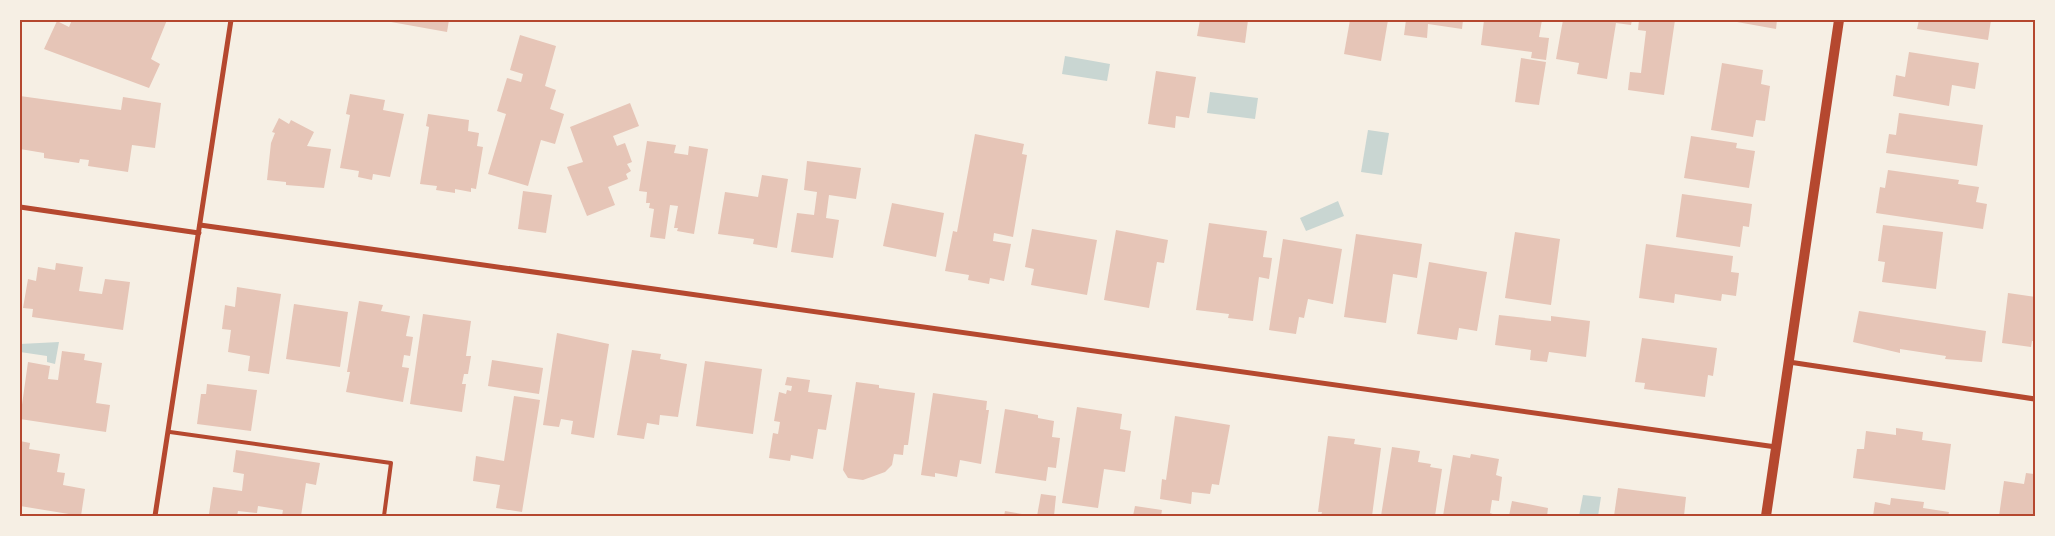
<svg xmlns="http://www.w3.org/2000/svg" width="2055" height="536" viewBox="0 0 2055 536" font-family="Cabin,sans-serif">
<rect width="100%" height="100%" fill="#f6efe4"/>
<g fill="#c9d6d2">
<polygon points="1065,56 1110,64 1107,81 1062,74"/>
<polygon points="1210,92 1258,98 1255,119 1207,113"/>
<polygon points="1368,130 1389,133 1382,175 1361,172"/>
<polygon points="1338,201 1344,216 1306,231 1300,218"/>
<polygon points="59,342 55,364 47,362 47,356 20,352 20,344"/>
<polygon points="1583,495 1601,497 1598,516 1579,516"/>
</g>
<g fill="#e6c5b7">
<polygon points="72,20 167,20 151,59 160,64 149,88 44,49 57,21 69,27"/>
<polygon points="392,20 449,20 447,32 391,22"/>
<polygon points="1200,20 1248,20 1245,43 1197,36"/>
<polygon points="1350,20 1388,20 1381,61 1344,54"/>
<polygon points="1406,20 1463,20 1462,29 1428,24 1427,38 1404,35"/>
<polygon points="1484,20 1542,20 1539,37 1549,38 1546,60 1531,58 1532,52 1481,45"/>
<polygon points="1563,20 1632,20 1631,25 1616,23 1607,79 1577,74 1579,63 1556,59"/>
<polygon points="1639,20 1675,20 1664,95 1628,90 1630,72 1641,73 1646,31 1638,30"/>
<polygon points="1738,20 1777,20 1776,29 1737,22"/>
<polygon points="1919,20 1991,20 1988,40 1917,29"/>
<polygon points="520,35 556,46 545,86 556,90 550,109 564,114 555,144 541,140 528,186 488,174 506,114 497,111 507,78 521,82 523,74 510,70"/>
<polygon points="1909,52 1979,63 1975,89 1952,85 1949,106 1893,96 1896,75 1905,77"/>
<polygon points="1521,58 1546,62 1539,105 1515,102"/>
<polygon points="1722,63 1763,70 1761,84 1770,86 1765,121 1756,120 1753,137 1711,130"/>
<polygon points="1156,71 1196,77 1189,118 1176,116 1175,128 1148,124"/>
<polygon points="350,94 385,100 383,110 404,114 390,177 373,174 372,180 358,177 359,171 340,168 350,115 346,114"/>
<polygon points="20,96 121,110 123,97 161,103 155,148 132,145 128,172 88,166 89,160 80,159 79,163 44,158 44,153 20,149"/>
<polygon points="630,103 639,126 613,136 617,146 625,143 632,162 627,164 631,171 626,174 628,179 608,187 615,205 587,216 567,167 583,162 570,127"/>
<polygon points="1899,113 1983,125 1977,166 1886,153 1889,134 1896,135"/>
<polygon points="428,114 469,120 468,131 479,133 477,146 483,147 476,189 471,188 471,192 455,189 455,193 436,190 437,186 420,184 429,127 426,126"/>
<polygon points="279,118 289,124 291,120 314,132 307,146 331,149 324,188 286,185 286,182 267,180 271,143 275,133 272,132"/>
<polygon points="975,134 1024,144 1022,154 1027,155 1013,237 994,233 993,241 1011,244 1004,281 990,278 989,284 968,280 969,275 945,271 953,231 957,232"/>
<polygon points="1691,136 1737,143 1736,148 1755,151 1749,188 1684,178"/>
<polygon points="647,141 676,145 674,153 688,155 689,146 708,149 694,234 677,231 678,228 674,228 678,206 670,205 665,239 650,237 654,209 649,208 650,203 646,203 647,192 639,191"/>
<polygon points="807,161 861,168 856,199 829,195 826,218 839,220 833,258 791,252 797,213 814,215 817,192 804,190"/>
<polygon points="1888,170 1959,180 1958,184 1979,187 1976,202 1987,204 1983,229 1876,213 1880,187 1885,188"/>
<polygon points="762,175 788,179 777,248 753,244 754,239 718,234 725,192 758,197"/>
<polygon points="523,191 552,195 546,233 518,229"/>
<polygon points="1682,194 1752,204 1749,227 1743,226 1740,247 1676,237"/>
<polygon points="892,203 944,213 936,257 883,246"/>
<polygon points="1209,223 1267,231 1263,257 1272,258 1269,279 1259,277 1253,321 1228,318 1229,314 1196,310"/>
<polygon points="1883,225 1943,232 1936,289 1882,282 1885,262 1878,261"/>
<polygon points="1032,229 1097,240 1087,295 1031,285 1034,269 1025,267"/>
<polygon points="1116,230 1168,240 1164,263 1157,262 1149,308 1104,300"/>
<polygon points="1515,232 1560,239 1551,305 1505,298"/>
<polygon points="1356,234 1422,244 1417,278 1393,274 1386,323 1344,317"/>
<polygon points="1283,239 1342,249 1333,304 1308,299 1304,318 1299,317 1296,334 1269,330"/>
<polygon points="1646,244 1733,256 1731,272 1739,273 1736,296 1722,294 1721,301 1675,294 1674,303 1639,298"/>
<polygon points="1429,262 1487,272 1477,331 1459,328 1457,340 1417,334"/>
<polygon points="56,263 83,267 79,291 102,294 105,279 130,282 123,330 32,317 33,309 23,308 28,279 36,281 38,267 55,270"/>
<polygon points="237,287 281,294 269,374 248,371 250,356 228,352 231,330 222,329 225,305 235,307"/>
<polygon points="2008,293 2035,297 2035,341 2032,341 2031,347 2002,343"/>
<polygon points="359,301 383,305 381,311 410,316 406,336 413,337 410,356 404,355 402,367 409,368 403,402 346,392 350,372 347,372"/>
<polygon points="294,304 348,312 340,367 286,359"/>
<polygon points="1859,311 1986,331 1982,362 1945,359 1946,356 1900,349 1900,353 1853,342"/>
<polygon points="423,314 471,321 466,356 471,356 468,374 464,374 462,384 466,384 462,412 410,404"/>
<polygon points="1499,315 1551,321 1551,316 1590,321 1586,357 1549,352 1547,362 1530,360 1531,350 1495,345"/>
<polygon points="557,333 609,344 594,438 571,434 573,421 561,419 559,427 543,425"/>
<polygon points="1642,338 1717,348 1713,376 1708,375 1705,397 1644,389 1645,383 1635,382"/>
<polygon points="632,350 661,354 660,359 687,364 678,417 660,415 659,425 647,423 644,439 617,435"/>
<polygon points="62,351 85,354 84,360 102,363 96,403 110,405 106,432 20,419 28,362 50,366 48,379 58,380"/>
<polygon points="492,360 543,368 539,394 488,386"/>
<polygon points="705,361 762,369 753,434 696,426"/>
<polygon points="787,377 810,380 808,392 832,395 826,430 818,429 813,459 791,455 790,461 769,458 773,433 778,434 780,422 774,421 779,392 786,394 787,390 791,391 792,386 785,385"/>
<polygon points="856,382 879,385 879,388 915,393 908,445 904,445 903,455 894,454 892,465 885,472 863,480 848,478 843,470"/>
<polygon points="207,384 257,390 251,431 197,424 201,394 206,394"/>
<polygon points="933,393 987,401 986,410 989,410 981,464 960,460 957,477 935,473 935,477 921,475"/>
<polygon points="514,396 540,400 522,512 496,508 500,485 473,481 476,456 504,461"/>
<polygon points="1077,407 1122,414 1120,429 1131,431 1125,472 1104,469 1098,508 1062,503"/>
<polygon points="1005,409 1038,415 1038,418 1054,421 1052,437 1060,438 1056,468 1048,467 1046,481 995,473"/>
<polygon points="1175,416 1230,425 1219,485 1212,484 1210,494 1192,492 1191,504 1160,499 1162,479 1166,480"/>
<polygon points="1896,428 1923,432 1922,440 1951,444 1945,490 1853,478 1857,449 1864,449 1866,431 1896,435"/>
<polygon points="1328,436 1355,439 1354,444 1381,448 1372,516 1321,516 1322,512 1318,512"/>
<polygon points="20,441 30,443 29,449 60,454 57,472 65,473 63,485 85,489 81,516 20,506"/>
<polygon points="1392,447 1420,451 1418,462 1431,464 1430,467 1442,469 1435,516 1381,516"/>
<polygon points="236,450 320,463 316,485 306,483 301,516 282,516 283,510 258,506 257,513 238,511 237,516 209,514 213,487 242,491 244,474 233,472"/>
<polygon points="1471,454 1499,459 1496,475 1502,477 1499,501 1492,500 1490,513 1498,516 1443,516 1453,455 1470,458"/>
<polygon points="2026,473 2035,474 2035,516 1999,516 2004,481 2024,484"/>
<polygon points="1618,488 1686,497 1684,516 1614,516"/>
<polygon points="1041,494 1056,496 1054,516 1037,516"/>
<polygon points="1891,498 1924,502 1923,508 1949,512 1948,516 1873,516 1875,502 1890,505"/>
<polygon points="1512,501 1548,508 1547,516 1509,516"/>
<polygon points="1135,506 1162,510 1161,516 1133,516"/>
<polygon points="1005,511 1028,515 1028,516 1004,516"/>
</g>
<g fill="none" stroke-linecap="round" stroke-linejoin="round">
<polyline stroke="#b5482f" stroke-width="4" points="170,432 391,463 384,516"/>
<g stroke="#b5482f" stroke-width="5">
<polyline points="20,207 199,233"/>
<polyline points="200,225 1776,447"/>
<polyline points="1789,362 2035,399"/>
<polyline points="155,516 231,20"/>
</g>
<polyline stroke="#b5482f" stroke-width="10" points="1766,516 1839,20"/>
</g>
<rect width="2055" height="536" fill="none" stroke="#f6efe4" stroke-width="42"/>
<rect x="21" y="21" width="2013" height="494" fill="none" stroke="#b5482f" stroke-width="2"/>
</svg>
